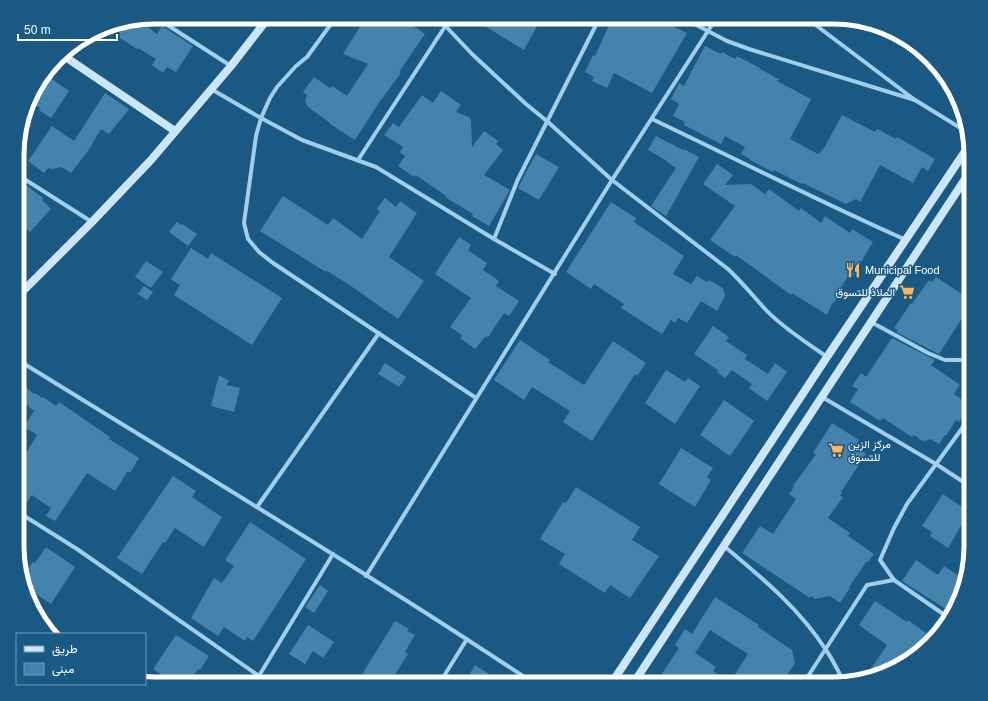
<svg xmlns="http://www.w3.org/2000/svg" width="988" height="701" viewBox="0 0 988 701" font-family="Helvetica,Vazirmatn,sans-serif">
<rect width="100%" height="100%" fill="#1a5983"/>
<g fill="#4383ac" fill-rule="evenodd">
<polygon points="366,17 400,17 425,34 399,72 401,73 378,104 355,140 330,124 330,123 308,107 305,101 307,95 303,92 314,77 330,88 332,86 347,96 368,64 343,54"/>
<polygon points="488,17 542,17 524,50 483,25"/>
<polygon points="613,17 654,17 687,33 652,93 614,73 607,88 592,81 594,77 585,72 593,55 595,56"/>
<polygon points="138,20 157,34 162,26 193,46 176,72 167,67 163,73 152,65 156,59 138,48 137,49 120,38 119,29 124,23"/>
<polygon points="705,46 721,54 722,52 735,59 737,56 760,68 760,69 779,79 777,81 811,99 790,139 818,154 824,148 842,115 875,132 877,129 896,139 897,137 935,159 928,171 922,167 913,183 880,165 860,202 856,199 846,204 803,183 802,184 774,170 773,172 750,160 750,159 741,154 745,147 725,136 721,144 684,125 685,122 673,116 679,104 671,99 679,83 684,86"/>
<polygon points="47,76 69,91 51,118 39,110 40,108 30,101"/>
<polygon points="441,91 461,105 456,112 469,117 471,120 472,147 484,131 498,141 496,144 503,150 484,175 510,190 489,226 472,216 473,214 445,197 446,196 416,175 414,177 398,166 405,156 400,152 403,147 384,135 393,123 399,127 422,95 433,103"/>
<polygon points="105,93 129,109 109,134 101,129 88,151 71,173 61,167 53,169 48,168 44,173 28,161 52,126 74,141"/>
<polygon points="656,136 683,150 684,149 699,157 666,216 651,206 676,168 667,162 667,161 648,150"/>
<polygon points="536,154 559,167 539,200 518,188 524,176"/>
<polygon points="717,164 733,175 725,185 751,184 765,194 769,189 799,211 801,208 821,223 825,216 850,233 852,229 873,242 852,277 849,275 838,292 837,299 832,304 827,315 792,293 791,295 736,255 735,257 710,240 735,206 703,184"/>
<polygon points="18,179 43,198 42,200 51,209 30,232 18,222"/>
<polygon points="283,196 328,225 333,218 362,239 380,211 377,209 385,198 396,207 400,201 417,213 389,257 424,281 398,319 351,286 327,271 326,272 260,231"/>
<polygon points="611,202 636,218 634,222 684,256 673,274 691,284 697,276 707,282 709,280 723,288 725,296 717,311 701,301 687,323 678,318 675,323 671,320 662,334 621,308 624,304 594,284 591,289 566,272"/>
<polygon points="177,222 181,225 182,224 197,234 188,246 169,232"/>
<polygon points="459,237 471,245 468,250 487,263 483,270 499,281 496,286 519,301 509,316 504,313 488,337 486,336 475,349 460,338 462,335 450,327 471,298 435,274"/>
<polygon points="191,248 208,259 211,253 282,298 252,345 174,295 180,285 171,279"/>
<polygon points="146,261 163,272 151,288 135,277"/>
<polygon points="936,277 971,300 971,304 939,354 896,332 898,330 894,328 911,303 912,304 929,280 932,282"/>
<polygon points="144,286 153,292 147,300 138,294"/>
<polygon points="713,326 729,337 726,341 747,355 745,359 768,374 775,363 787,372 767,401 749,388 752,384 732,370 725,378 717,372 718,370 694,354"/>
<polygon points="892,338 935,360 931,365 960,385 954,394 970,405 959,422 956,420 946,436 945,435 939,444 931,439 925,441 921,440 914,435 912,437 883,418 880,421 850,402 858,389 852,386 861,373 866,377"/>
<polygon points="520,340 550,360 548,362 584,385 613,341 646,363 637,376 635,374 592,441 563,422 570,411 532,387 524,400 494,380"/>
<polygon points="385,363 406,377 399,387 378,374"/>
<polygon points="666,370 685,382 688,378 700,386 675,424 645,403"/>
<polygon points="219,375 229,381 226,385 240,388 234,412 211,406"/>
<polygon points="26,387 34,394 35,393 42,398 43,397 56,406 59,402 110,437 109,439 139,458 130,473 128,471 115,491 87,473 55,521 46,516 51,508 32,495 27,502 18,496 23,488 18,479 18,448 26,453 37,435 24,427 34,411 18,397 18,396"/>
<polygon points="724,400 754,421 730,456 700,435"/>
<polygon points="832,423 859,440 857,443 864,448 862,451 866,454 841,492 842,493 840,496 843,497 828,518 850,533 848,536 874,554 868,562 867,561 849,587 850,588 840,603 830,596 815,599 811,596 810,598 742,553 760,526 773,534 796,499 789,494 794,487 793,486 816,454 813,453"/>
<polygon points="681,448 713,468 707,477 711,480 695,507 659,484"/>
<polygon points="173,476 196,491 192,497 222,517 204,547 175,528 165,543 163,542 142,574 117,558"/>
<polygon points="576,487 640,527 632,540 659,556 630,598 610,585 605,593 559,564 565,554 540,539 563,502 566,503"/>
<polygon points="943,494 969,512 948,548 930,536 932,532 922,526"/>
<polygon points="250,522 306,559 253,641 247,637 245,641 224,627 218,636 191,618 214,578 222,583 234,566 225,560"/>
<polygon points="46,547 75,567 51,604 26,587 21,573 25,567 28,569 33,562 35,563"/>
<polygon points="916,560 938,575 944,566 966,581 964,588 949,611 902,581"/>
<polygon points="320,585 328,591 314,613 305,607"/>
<path d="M715,597L759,625L758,627L792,650L795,663L781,684H655L679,648L675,645L685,629L692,634ZM710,630L748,654L730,682L713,671L716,667L695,653Z"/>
<polygon points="875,601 907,622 908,620 933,638 894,670 866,676 887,645 859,625"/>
<polygon points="395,621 409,629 407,631 415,635 405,652 408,654 403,662 389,684 356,684"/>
<polygon points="308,625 334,642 323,658 313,651 305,664 289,654"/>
<polygon points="176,635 209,656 200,670 198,669 188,684 175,684 153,669"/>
<polygon points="475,665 504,684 464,684"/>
</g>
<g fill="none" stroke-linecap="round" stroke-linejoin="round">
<g stroke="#a0ceeb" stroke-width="4">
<polyline points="155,17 231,66"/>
<polyline points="336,17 307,57 296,66 277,87 270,98 261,118 256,136 244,223 248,239 259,252 273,263 476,398"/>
<path d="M437,17L472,54L526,104L548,122L612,180L728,269C742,282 753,296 766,310C783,328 806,342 827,357"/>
<polyline points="681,17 727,41 749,49 915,100"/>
<polyline points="805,17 915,100 967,132"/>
<polyline points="211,89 261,118 302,140 376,167 494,239 555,274"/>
<path d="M652,119C736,159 820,202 906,240"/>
<polyline points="358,160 446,25"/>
<polyline points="18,175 92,222"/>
<polyline points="494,239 518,179 600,17"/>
<polyline points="871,322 928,353 945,360 971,360"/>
<path d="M18,360C191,467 366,572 535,684"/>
<polyline points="822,397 936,464 971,487"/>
<polyline points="257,507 379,333"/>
<polyline points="18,512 77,549 259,676"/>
<path d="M724,546C761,577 799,608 826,650C833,660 838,671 844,682"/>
<polyline points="366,576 612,180 717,17"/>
<polyline points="949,618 894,580 880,560 894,528 907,504 971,416"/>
<polyline points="254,684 333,554"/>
<polyline points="439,684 467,639"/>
<polyline points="803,684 867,585 894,580"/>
</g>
<g stroke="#cbe6f8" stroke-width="8">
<polyline points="61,54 175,131"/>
<polyline points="18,296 92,222 151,160 231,66 269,17"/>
<polyline points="611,684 827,357 970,144"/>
<polyline points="633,684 971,170"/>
</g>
</g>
<defs>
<g id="restaurant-bare" transform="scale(1.2)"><path d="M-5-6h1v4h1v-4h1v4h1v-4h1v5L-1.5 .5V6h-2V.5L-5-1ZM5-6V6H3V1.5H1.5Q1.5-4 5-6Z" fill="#fdb45c" stroke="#1a5983" stroke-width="2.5" paint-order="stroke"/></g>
<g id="supermarket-bare" transform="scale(1.2)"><path d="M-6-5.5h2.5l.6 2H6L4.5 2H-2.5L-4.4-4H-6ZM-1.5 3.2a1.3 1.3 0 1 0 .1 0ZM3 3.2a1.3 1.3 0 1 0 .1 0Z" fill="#fdb45c" stroke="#1a5983" stroke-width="2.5" paint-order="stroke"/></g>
</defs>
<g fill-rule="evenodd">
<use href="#restaurant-bare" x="853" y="270"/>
<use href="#supermarket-bare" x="907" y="292"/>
<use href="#supermarket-bare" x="836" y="450"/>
</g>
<g text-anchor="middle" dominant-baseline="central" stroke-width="3" stroke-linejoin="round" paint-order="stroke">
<g font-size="11" fill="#fff" stroke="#1a5983" text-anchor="start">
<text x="865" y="270">Municipal Food</text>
<text x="895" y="292" text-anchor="end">الملاذ للتسوق</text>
<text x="848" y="444">مركز الزين<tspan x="848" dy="13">للتسوق</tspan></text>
</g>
</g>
<path d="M0 0H988V701H0ZM155 24H833A131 131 0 0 1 964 155V546A131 131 0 0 1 833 677H155A131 131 0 0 1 24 546V155A131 131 0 0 1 155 24Z" fill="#1a5983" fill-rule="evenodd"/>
<path fill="none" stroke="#fff" stroke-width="5" d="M155 24H833A131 131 0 0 1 964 155V546A131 131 0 0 1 833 677H155A131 131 0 0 1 24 546V155A131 131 0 0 1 155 24Z"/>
<rect x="16" y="633" width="130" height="52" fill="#1a5983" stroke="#769bb5"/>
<rect x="24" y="646" width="20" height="6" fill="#cbe6f8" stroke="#769bb5"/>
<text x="52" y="653" font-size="12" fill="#ffffff">طريق</text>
<rect x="24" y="663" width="20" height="12" fill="#4383ac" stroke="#769bb5"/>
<text x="52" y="673" font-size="12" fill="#ffffff">مبنى</text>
<path d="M18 34v6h99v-6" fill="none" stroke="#ffffff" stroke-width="2"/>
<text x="24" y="34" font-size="12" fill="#ffffff" stroke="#1a5983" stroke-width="3" paint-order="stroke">50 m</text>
</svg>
